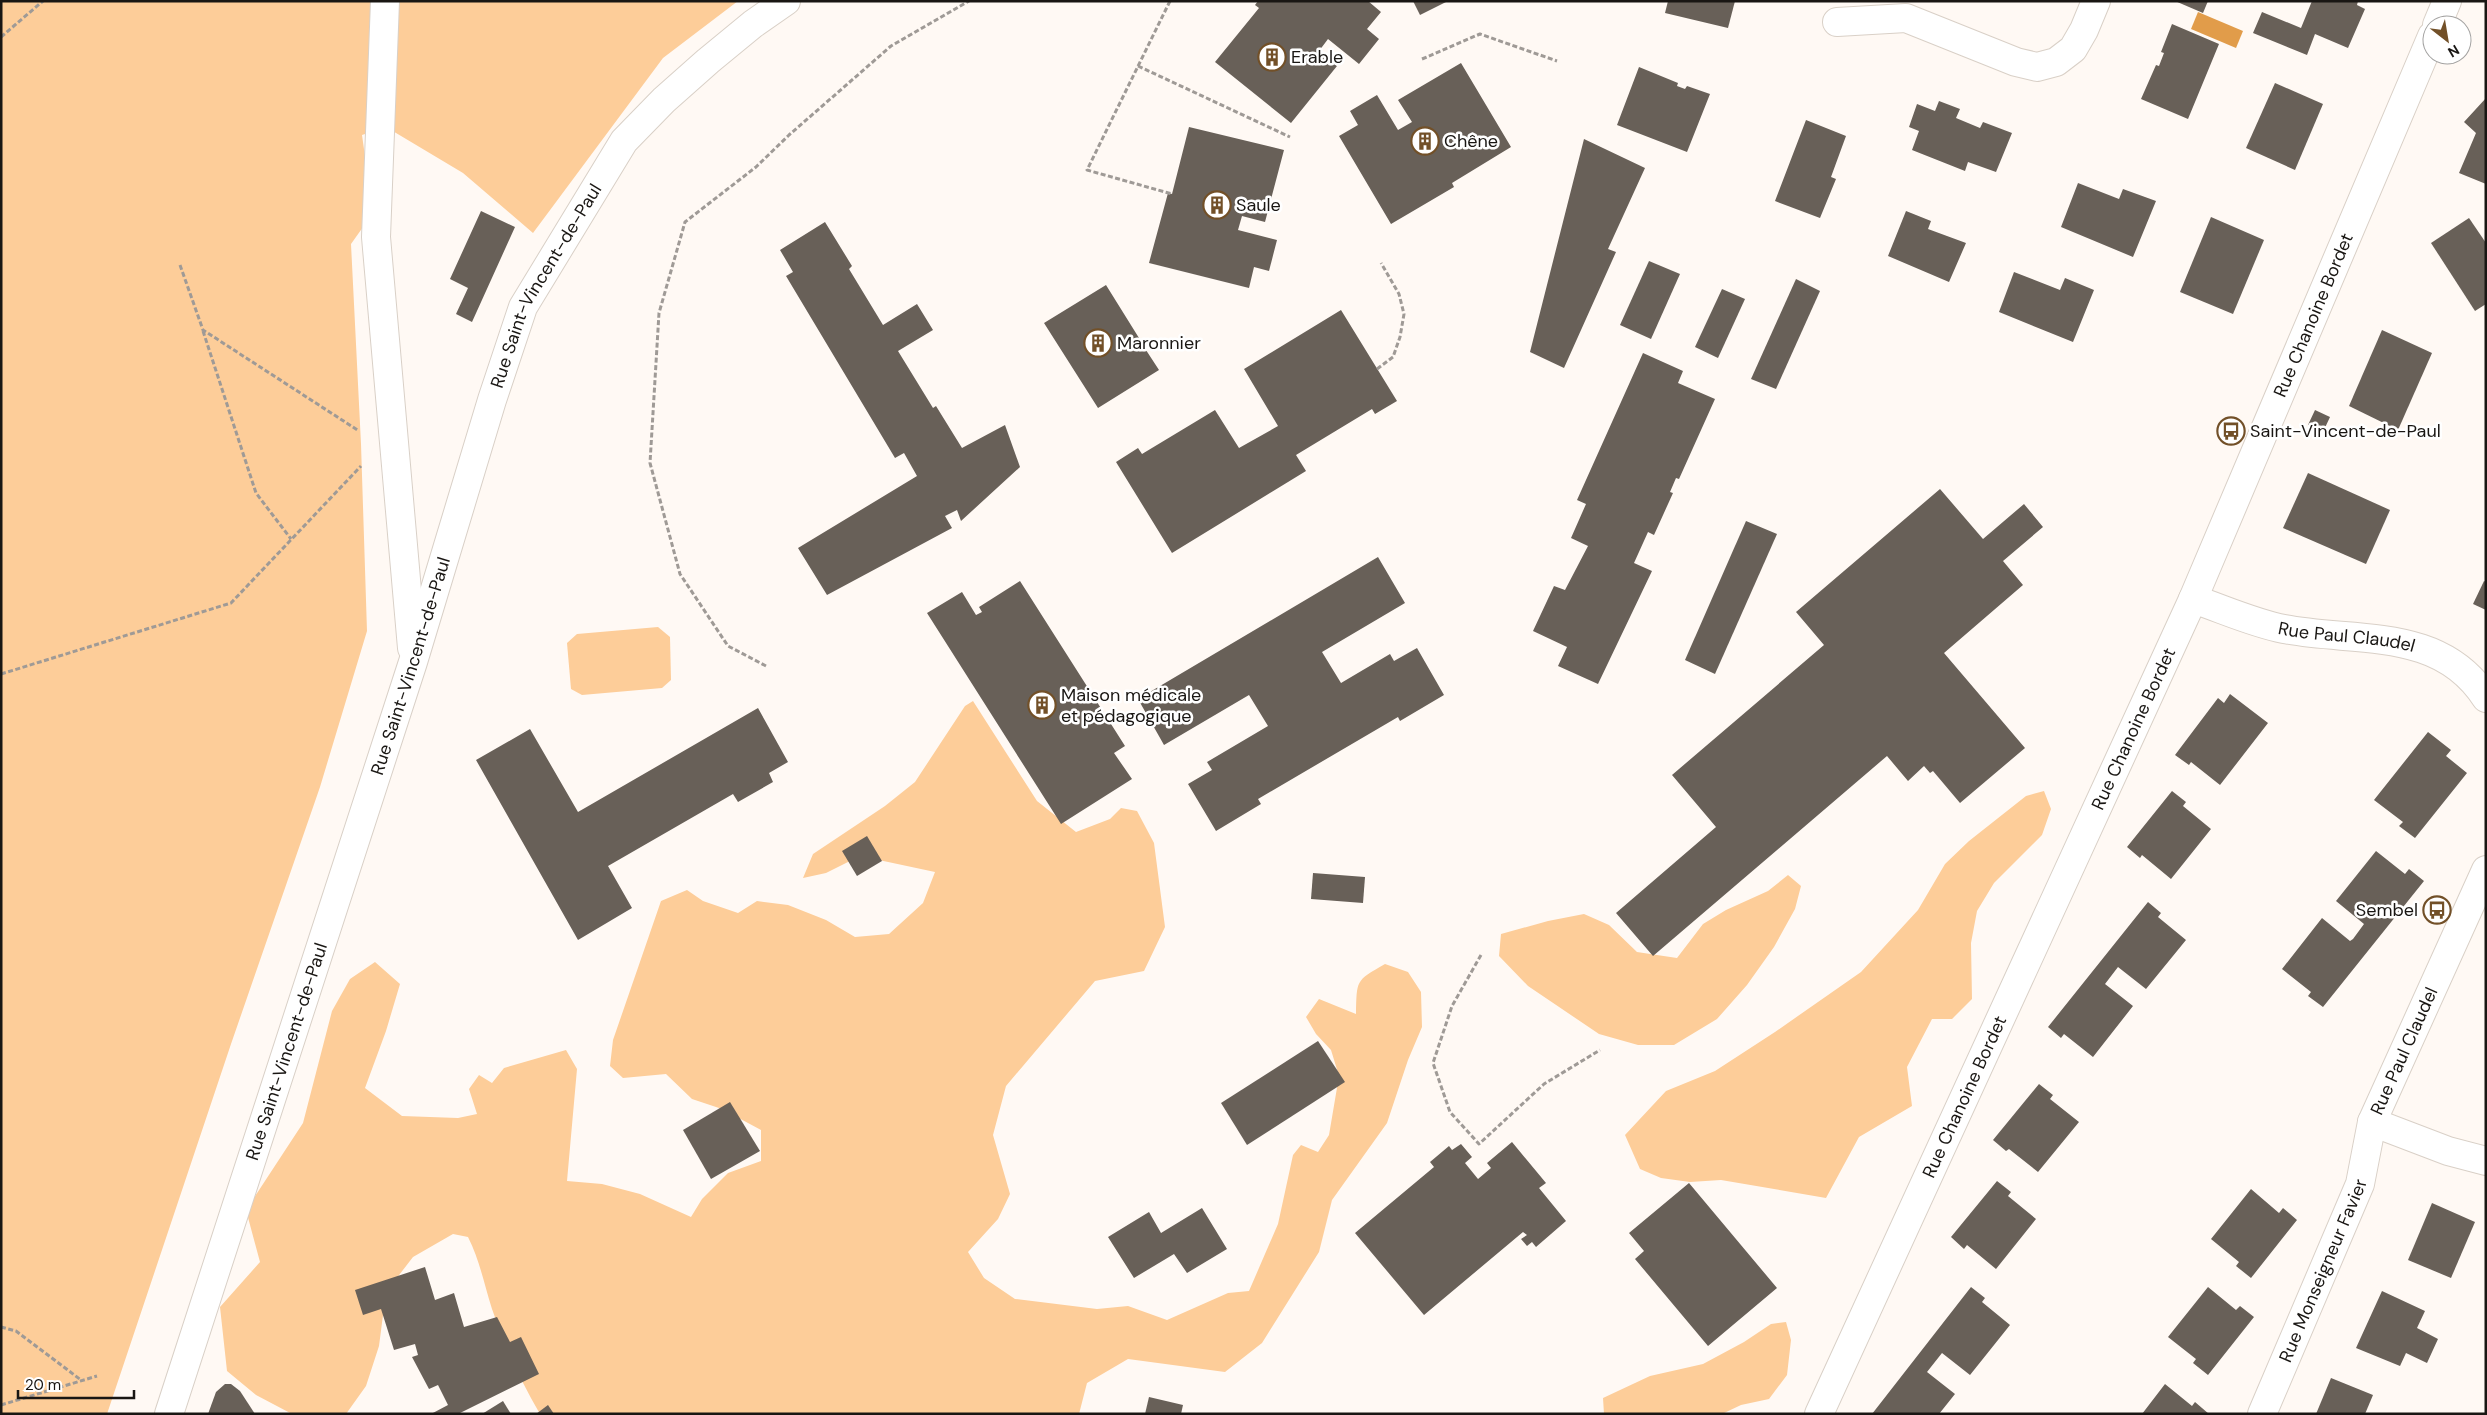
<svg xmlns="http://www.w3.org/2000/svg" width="2487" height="1415" viewBox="0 0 2487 1415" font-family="'DM Sans',sans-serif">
<rect width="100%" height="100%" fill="#fff9f4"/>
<g fill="#fdcd99">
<polygon points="1,1 738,1 663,58 533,233 463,173 386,127 362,135 373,213 351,244 361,444 367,631 320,787 231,1044 107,1414 1,1414"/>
<polygon points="658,627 670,637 671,680 662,688 582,695 571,689 567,643 577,634"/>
<path d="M973,701L1037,801L1076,832L1110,819L1121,808L1137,811L1154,843L1165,927L1144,971L1095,981L1006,1086L993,1135L1010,1194L998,1219L968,1252L984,1278L1015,1299L1097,1309L1128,1306L1167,1320L1228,1293L1249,1291L1278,1224L1293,1155L1301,1145L1318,1152L1329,1135L1339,1076L1331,1050L1316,1034L1306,1017L1319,999L1356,1014C1357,980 1355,981 1385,964L1408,972L1421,992L1422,1027L1408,1060L1387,1123L1332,1200L1319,1252L1262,1343L1225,1372L1128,1359L1087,1383L1079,1414H540C520,1380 505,1346 492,1309C484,1284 480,1261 468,1237L453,1234L413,1257L386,1292L379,1346L366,1386L346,1414H292L256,1395L227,1371L220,1307L260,1262L246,1210L303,1123L332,1011L350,979L375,962L400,984L386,1031L365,1088L402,1116L458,1118L477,1114L469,1089L479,1075L492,1083L504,1068L566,1050L577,1069L567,1181L602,1184L640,1194L691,1217L702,1199L728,1173L761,1161V1130L722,1109L692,1099L666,1074L623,1078L610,1066L613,1040L661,901L687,890L703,901L738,913L757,901L788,905L826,920L855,937L889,934L923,903L935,872L860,856L826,873L803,878L813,854L885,806L915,782L965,706Z"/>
<polygon points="2044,791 2051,809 2042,835 1994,883 1977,911 1971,943 1972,999 1952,1019 1932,1019 1907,1067 1912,1106 1859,1137 1826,1198 1721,1180 1690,1182 1661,1178 1640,1169 1625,1135 1666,1091 1715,1071 1775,1032 1861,972 1918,910 1945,864 1969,841 2026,796"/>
<polygon points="1788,875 1801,886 1795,909 1774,947 1747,985 1717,1019 1674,1045 1638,1045 1599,1034 1528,986 1499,956 1501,934 1548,921 1584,914 1609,925 1637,952 1677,958 1703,924 1726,910 1768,891"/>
<polygon points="1786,1322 1791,1340 1787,1375 1769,1399 1741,1405 1722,1414 1604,1414 1603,1398 1650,1376 1703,1364 1744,1342 1771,1324"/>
</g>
<polygon fill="#e19c4a" points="2198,12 2243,31 2236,48 2191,29"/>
<g fill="#686058">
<polygon points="1258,1 1368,1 1381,12 1367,29 1379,39 1359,64 1328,39 1319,51 1337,66 1291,123 1215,62 1259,8 1255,5"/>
<polygon points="1413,1 1448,1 1420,15"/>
<polygon points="1668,1 1735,1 1728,28 1665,13"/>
<polygon points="2175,1 2208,1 2203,13"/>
<polygon points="2312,1 2358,1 2357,5 2365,9 2348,48 2315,34 2307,55 2253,33 2262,12 2301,28"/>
<polygon points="2172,24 2219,44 2188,119 2141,99 2156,65 2159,66 2164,53 2161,52"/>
<polygon points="1461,63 1511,147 1452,183 1454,187 1391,224 1339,136 1358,125 1350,111 1377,95 1398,130 1412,122 1398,100"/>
<polygon points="1639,67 1678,83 1677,86 1685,89 1687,86 1710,94 1687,152 1617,125"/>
<polygon points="2275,83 2323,104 2295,170 2246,148"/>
<polygon points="2486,98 2486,184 2459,173 2476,133 2464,122"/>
<polygon points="1939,101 1960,109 1956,118 1980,128 1983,122 2012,133 1996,172 1968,162 1965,171 1912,150 1919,131 1909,127 1917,104 1935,111"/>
<polygon points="1806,120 1846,136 1831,177 1836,179 1820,218 1775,201"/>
<polygon points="1189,127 1284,150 1265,222 1242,216 1238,230 1277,240 1269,271 1254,267 1249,288 1149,263 1168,193 1172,194"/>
<polygon points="1584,139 1645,168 1608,249 1616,252 1564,368 1530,352"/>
<polygon points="2078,183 2119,199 2123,189 2156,201 2133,257 2061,227"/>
<polygon points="481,211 515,227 472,322 456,314 468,288 450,279"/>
<polygon points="1906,211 1931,221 1928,229 1966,243 1949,282 1888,256"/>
<polygon points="2211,217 2264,240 2233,314 2180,292"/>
<polygon points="2469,218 2486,243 2486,304 2475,311 2431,243"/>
<polygon points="825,222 852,266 849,269 883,325 917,304 933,330 898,351 933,408 936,406 962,448 1005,425 1020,467 961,521 957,510 945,516 952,528 827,595 798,548 917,476 904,453 895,458 786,276 793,272 780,250"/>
<polygon points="1649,261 1680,274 1651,339 1620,325"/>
<polygon points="2014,272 2060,290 2065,278 2094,290 2073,342 1999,312"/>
<polygon points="1796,279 1820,291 1776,389 1751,379"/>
<polygon points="1106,285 1139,338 1136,340 1142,348 1144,347 1159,370 1098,408 1044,323"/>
<polygon points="1722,289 1745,299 1718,358 1695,347"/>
<polygon points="1341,310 1397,401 1375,414 1372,409 1296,455 1306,471 1172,553 1116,462 1138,448 1142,454 1215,410 1239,448 1278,426 1244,369"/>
<polygon points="2382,330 2432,353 2398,430 2349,406"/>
<polygon points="1643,353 1683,371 1678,383 1715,399 1679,479 1676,478 1670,492 1673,493 1654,535 1648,532 1634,563 1652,571 1598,684 1558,666 1567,647 1533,631 1554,586 1565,590 1588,546 1571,538 1586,504 1577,500"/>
<polygon points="2315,410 2330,417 2323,432 2308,425"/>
<polygon points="2308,473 2390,510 2366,564 2283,528"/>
<polygon points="1940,489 1983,539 2024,504 2043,527 2003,561 2023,585 1944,653 2025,748 1960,803 1933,771 1930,773 1924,766 1908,781 1887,756 1653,956 1616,913 1716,827 1672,775 1824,645 1796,612"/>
<polygon points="1746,521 1777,534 1715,674 1685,660"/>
<polygon points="1378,557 1405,603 1322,652 1341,683 1390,654 1394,661 1417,648 1444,695 1400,721 1398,717 1258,799 1261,804 1216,831 1188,784 1212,770 1207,762 1268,726 1249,695 1164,745 1138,699"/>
<polygon points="1020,581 1125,746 1114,753 1132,779 1061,824 927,613 962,592 976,615 982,612 979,607"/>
<polygon points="2484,581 2486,582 2486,610 2473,604"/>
<polygon points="2230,694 2268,723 2220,785 2191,762 2189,765 2175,755 2218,698 2224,703"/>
<polygon points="758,708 788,762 769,773 773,782 738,802 733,794 608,866 632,908 578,940 476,760 530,729 578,812"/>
<polygon points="2428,732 2451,750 2446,756 2467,773 2415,838 2399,826 2403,822 2374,800"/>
<polygon points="2172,791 2186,802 2183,806 2211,829 2171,879 2142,855 2140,858 2127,847"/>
<polygon points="867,836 882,861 857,876 842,851"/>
<polygon points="2376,851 2405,874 2409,869 2424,881 2323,1007 2308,996 2311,992 2282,969 2322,918 2350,941 2353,939 2364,924 2336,901"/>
<polygon points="1313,873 1365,877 1363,903 1311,899"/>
<polygon points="2148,902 2161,913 2158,917 2186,940 2146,989 2118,967 2105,984 2133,1006 2093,1057 2064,1034 2061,1038 2048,1027"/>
<polygon points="1318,1041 1345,1082 1247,1145 1221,1103"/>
<polygon points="2039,1084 2053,1095 2050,1099 2079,1122 2038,1172 2009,1149 2006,1151 1993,1140"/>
<polygon points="730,1102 760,1151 711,1179 683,1130"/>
<polygon points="1512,1142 1546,1183 1539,1188 1566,1221 1536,1247 1532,1242 1527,1246 1521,1239 1527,1235 1523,1232 1424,1315 1355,1233 1434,1167 1430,1162 1449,1146 1452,1150 1461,1144 1472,1157 1465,1163 1478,1179 1491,1168 1487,1163"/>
<polygon points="1997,1181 2011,1192 2008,1196 2036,1219 1996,1269 1967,1245 1964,1249 1951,1237"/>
<polygon points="1689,1183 1777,1288 1708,1346 1635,1259 1644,1251 1629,1233"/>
<polygon points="2251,1189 2279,1213 2283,1208 2297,1220 2251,1278 2236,1266 2239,1262 2211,1239"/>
<polygon points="2432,1203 2475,1222 2451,1278 2408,1260"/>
<polygon points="1202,1208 1227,1249 1187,1273 1174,1254 1134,1278 1108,1237 1149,1212 1161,1233"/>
<polygon points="425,1267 435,1300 454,1293 464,1327 497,1317 510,1342 521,1337 539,1374 458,1414 431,1414 448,1405 438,1385 429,1389 412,1357 418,1355 415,1344 394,1350 381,1309 363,1315 355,1290"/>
<polygon points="1971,1287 1985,1298 1982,1302 2010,1325 1970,1375 1942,1353 1927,1372 1955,1394 1939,1414 1872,1414"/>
<polygon points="2208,1287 2236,1310 2240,1306 2254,1317 2208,1375 2193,1363 2196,1359 2168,1337"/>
<polygon points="2382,1291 2425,1311 2417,1328 2438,1339 2427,1363 2406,1353 2400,1366 2356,1348"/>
<polygon points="2331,1378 2373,1395 2365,1414 2316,1414"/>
<polygon points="225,1384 231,1384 240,1391 255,1414 208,1414 216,1392"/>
<polygon points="2165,1384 2192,1406 2195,1402 2209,1414 2142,1414"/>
<polygon points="1149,1397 1183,1405 1181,1414 1145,1414"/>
<polygon points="503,1401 511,1414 482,1414"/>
<polygon points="548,1405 554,1414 536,1414"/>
</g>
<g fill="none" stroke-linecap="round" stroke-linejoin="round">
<g stroke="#d9d0c7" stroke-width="30">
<g id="minor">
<polyline points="385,1 376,237 412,648"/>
<polyline points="1837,22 1906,18 2016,62 2037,67 2056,62 2073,49 2084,30 2096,1"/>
<polyline points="2437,25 2447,1"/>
<path id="s1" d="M2193,599C2223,609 2253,623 2284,629C2355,643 2440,626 2486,698"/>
<polyline points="2372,1122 2448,1151 2486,1161"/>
<path id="s2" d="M169,1414L413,662L492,400L523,307L624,141L664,100L708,61L753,24L786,1"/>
<path id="s3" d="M1819,1414L2193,599L2432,36"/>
<path id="s4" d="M2262,1414L2360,1184L2372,1122L2486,870"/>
</g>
</g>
<g stroke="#9f9a96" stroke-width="3" stroke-dasharray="5 2.5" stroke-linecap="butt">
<polyline points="1170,1 1087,170 1172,194"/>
<polyline points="1,37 43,1"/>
<polyline points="1422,59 1480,34 1557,61"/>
<polyline points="1138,66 1290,137"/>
<polyline points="180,265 203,330 359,431"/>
<polyline points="203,331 256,493 291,539"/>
<polyline points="1377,369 1393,357 1400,337 1404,314 1399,294 1381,263"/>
<polyline points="766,666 728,646 680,574 650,463 659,313 685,222 756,167 789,135 891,46 969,1"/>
<polyline points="1,674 231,603 361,466"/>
<polyline points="1481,955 1452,1006 1433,1063 1450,1112 1479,1144 1544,1084 1600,1050"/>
<polyline points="1,1327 16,1331 81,1380"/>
<polyline points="1,1405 97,1376"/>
</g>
<use href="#minor" stroke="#fff" stroke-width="28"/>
</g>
<defs>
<g id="building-ring" transform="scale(1.4375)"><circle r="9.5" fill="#fff" stroke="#725028" stroke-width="1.5"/><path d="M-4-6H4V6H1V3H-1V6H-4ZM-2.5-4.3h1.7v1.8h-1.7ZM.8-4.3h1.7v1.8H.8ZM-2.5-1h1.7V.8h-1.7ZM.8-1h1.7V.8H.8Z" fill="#725028"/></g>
<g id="bus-ring" transform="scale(1.4375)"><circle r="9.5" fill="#fff" stroke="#725028" stroke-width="1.5"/><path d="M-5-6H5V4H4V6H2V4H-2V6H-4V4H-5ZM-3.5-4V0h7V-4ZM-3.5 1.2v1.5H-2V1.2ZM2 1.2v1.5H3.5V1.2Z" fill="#725028"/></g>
</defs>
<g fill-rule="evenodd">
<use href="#building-ring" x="1272" y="57"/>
<use href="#building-ring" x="1425" y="141"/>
<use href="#building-ring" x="1217" y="205"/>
<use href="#building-ring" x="1098" y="343"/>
<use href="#bus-ring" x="2231" y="431"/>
<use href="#building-ring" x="1042" y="705"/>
<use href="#bus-ring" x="2437" y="910"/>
</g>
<g text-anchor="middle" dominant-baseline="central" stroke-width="5" stroke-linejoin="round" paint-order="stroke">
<g font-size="18" fill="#191613" stroke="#fff" text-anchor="start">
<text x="1291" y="57">Erable</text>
<text x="1444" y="141">Chêne</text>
<text x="1236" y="205">Saule</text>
<text x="1117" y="343">Maronnier</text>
<text x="2250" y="431">Saint-Vincent-de-Paul</text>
<text x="1061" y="695">Maison médicale<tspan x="1061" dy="21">et pédagogique</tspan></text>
<text x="2418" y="910" text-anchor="end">Sembel</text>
</g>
<g font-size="18" fill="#191613" stroke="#fff">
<text stroke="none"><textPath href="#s2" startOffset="1191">Rue Saint-Vincent-de-Paul</textPath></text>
<text stroke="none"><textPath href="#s3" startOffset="1205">Rue Chanoine Bordet</textPath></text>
<text stroke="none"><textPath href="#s1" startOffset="159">Rue Paul Claudel</textPath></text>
<text stroke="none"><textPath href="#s2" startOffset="786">Rue Saint-Vincent-de-Paul</textPath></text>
<text stroke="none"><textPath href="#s3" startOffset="754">Rue Chanoine Bordet</textPath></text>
<text stroke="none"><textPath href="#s4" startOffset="391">Rue Paul Claudel</textPath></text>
<text stroke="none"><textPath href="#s2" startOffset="381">Rue Saint-Vincent-de-Paul</textPath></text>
<text stroke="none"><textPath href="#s3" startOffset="349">Rue Chanoine Bordet</textPath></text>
<text stroke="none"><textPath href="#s4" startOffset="156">Rue Monseigneur Favier</textPath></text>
</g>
</g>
<rect width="2487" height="1415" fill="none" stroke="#191613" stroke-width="5"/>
<g transform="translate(2447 40) rotate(149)"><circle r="24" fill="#ffffff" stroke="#a3a2a1"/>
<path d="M0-4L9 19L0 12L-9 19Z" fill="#725028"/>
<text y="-8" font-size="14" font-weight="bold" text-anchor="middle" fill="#191613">N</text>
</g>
<path d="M18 1390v8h116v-8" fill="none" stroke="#191613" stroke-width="2.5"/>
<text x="25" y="1390" font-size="15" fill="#191613" stroke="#ffffff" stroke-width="4" paint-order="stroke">20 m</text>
</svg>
